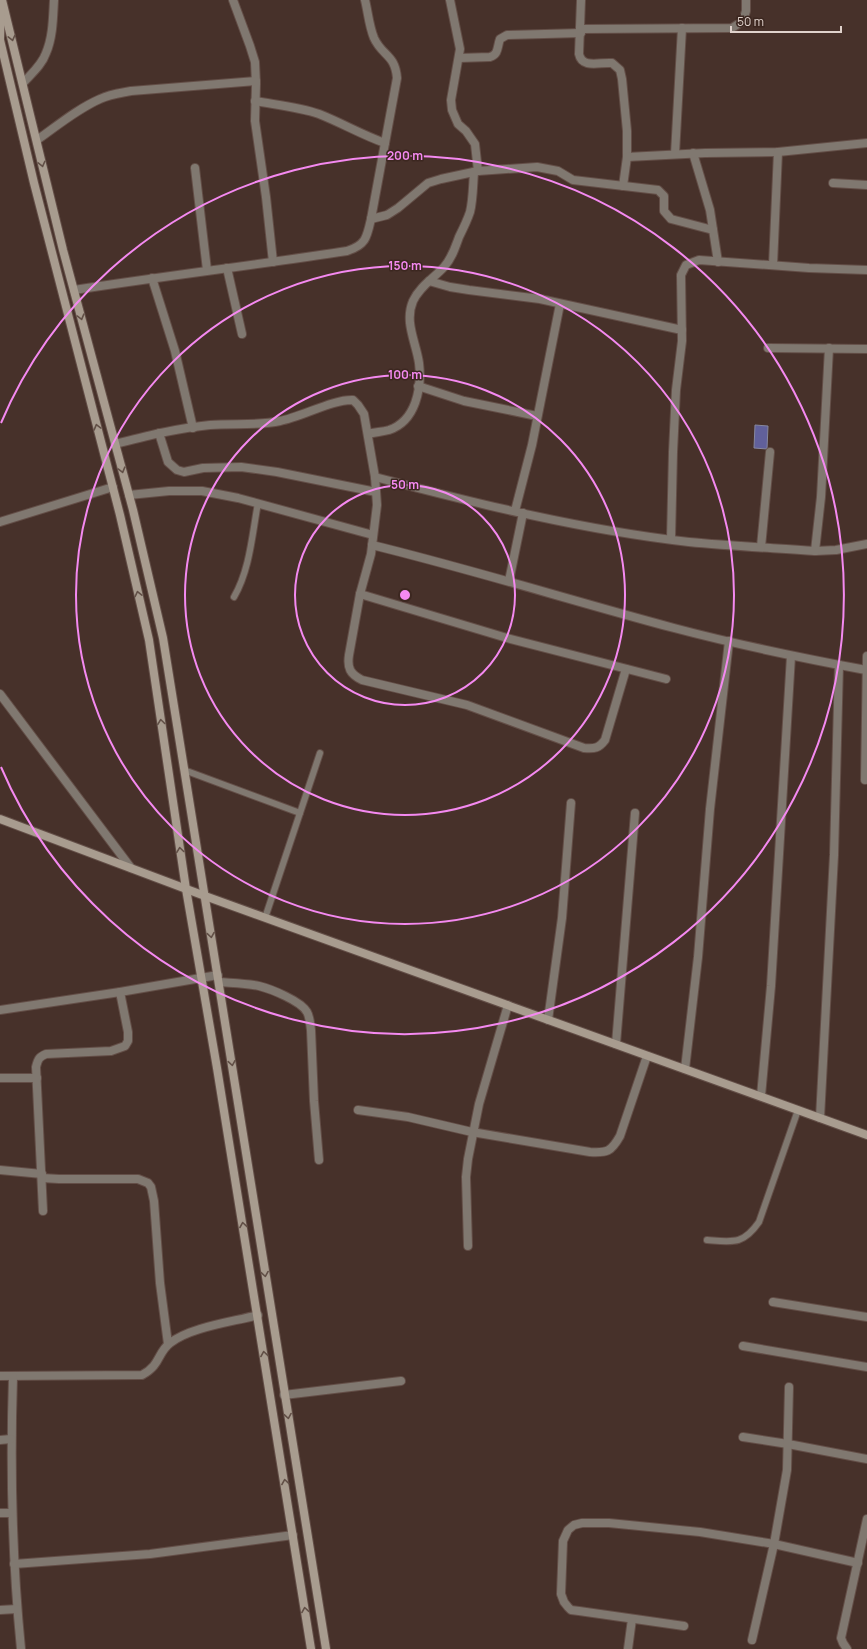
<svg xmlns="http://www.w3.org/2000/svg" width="867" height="1649" viewBox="0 0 867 1649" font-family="Manrope,sans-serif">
<rect width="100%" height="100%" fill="#47312a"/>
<polygon fill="#61609b" stroke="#86879e" points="755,425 768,426 767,449 754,448"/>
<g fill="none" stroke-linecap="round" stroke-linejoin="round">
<g stroke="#634e47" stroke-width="8">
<g id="lane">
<path d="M234,597C250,569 252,535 258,503"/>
<polyline points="184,770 300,813"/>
<polyline points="265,918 320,753"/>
<path d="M707,1240C733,1242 743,1245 759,1222L798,1110"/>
</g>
</g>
<g stroke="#634e47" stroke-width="10">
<g id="street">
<polyline points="233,0 250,46 255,62 256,84 255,121 266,197 273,262"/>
<polyline points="450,0 460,49 451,100 452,110 458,124 466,131 475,144 478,171"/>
<path d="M581,0L579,54C582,69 600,62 612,63L620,70L622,79L627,131V157L623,186"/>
<polyline points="581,29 732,28 743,21 746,11 746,0"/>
<path d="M459,58L490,57C499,54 497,47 500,39L507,35L581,33"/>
<path d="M23,83C31,74 42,65 46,53C53,37 53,17 54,0"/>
<path d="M255,101C277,105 299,107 319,114C342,123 362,135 385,143"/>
<path d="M37,140C57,126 77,109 100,99C110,94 121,93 131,91L256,81"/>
<polyline points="693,153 710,210 718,262"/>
<polyline points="675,154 682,28"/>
<polyline points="627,157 705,153 778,152 867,143"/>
<polyline points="195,168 207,270"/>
<polyline points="833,183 867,185"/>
<polyline points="371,219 387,215 398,208 428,183 441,179 478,171 537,167 558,171 573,180 658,190 664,196 664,211 671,219 713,230"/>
<polyline points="773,265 778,152"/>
<polyline points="227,268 242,334"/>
<polyline points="152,278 175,351 193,428"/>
<polyline points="429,281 450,287 469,290 540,299 682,330"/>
<path d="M74,290C165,276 256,265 347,251C366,245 367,237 371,219L397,78C395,54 382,56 374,38C369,26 368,12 365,0"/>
<polyline points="768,348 867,349"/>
<polyline points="418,386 464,401 537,416"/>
<polyline points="159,433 168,462 177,470 184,472 203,468 241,467 277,472 376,492"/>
<path d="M368,434C375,432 382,432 389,430C416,421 422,388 419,363C416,342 404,322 413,301C420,286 434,278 444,267C452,258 455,248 459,237C463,229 467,221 470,212C473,200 473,185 474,172"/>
<path d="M115,444C147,436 178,428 210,425C233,423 258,426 280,421C301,417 334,399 353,400L358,405L364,414L375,477L377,505L371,554L360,594L349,655C347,668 350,674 362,680L467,705L584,748C595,749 599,748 605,740L626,669"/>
<path d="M375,477C478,504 583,530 689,542C731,546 773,548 815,551L836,550L867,544"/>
<polyline points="129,495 169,491 202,491 238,498 373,535"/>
<polyline points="515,511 532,445 560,304"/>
<polyline points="0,522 113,487"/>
<polyline points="671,539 673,452 676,390 682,341 681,275 686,265 699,260 809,268 867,270"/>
<path d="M372,545C474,570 573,601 674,628C738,645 802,658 866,670"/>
<polyline points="761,547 770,452"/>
<polyline points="815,551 821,497 829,348"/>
<polyline points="509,581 523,513"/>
<polyline points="360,594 507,638 666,679"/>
<polyline points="0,694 131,868"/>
<polyline points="865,780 867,656"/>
<path d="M219,982C232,983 246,983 259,986C271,989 301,1001 307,1012C310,1017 310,1024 311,1030L314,1101L319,1160"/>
<polyline points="0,1010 120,992 218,975"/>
<polyline points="548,1020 562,918 571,803"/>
<polyline points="616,1044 635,813"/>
<polyline points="685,1069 698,957 710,809 729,641"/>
<polyline points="0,1078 37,1078"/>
<polyline points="761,1096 771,986 791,656"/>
<path d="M358,1110L408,1117L472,1132L590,1152C607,1153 611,1152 620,1136L647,1056"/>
<polyline points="820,1118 834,855 839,665"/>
<polyline points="0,1170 42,1174"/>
<polyline points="42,1178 59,1179 138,1179 148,1183 151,1187 154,1201 160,1283 168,1344"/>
<path d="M43,1211L36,1067C38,1059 39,1057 46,1054L111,1051L125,1046L128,1041V1032L120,992"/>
<polyline points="468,1246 466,1177 468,1159 479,1104 508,1005"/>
<polyline points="773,1302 867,1317"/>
<polyline points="743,1346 867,1367"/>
<path d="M0,1376L142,1375C161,1365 157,1353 170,1343C191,1327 232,1322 258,1315"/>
<path d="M13,1377C10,1468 12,1558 21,1649"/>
<polyline points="284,1395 401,1381"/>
<polyline points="743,1437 788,1444 867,1459"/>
<polyline points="0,1440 11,1439"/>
<polyline points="0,1513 12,1513"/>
<polyline points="14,1564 150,1554 293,1535"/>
<polyline points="0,1610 17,1609"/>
<polyline points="684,1626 579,1611 571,1610 568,1607 564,1602 561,1594 563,1541 568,1530 574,1525 582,1523 609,1523 700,1532 774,1544 858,1563"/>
<polyline points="752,1640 774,1544 787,1470 789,1387"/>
<polyline points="628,1649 632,1619"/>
<polyline points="847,1649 843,1643 841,1638 867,1519"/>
</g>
</g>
<g stroke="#634e47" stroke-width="10">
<g id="secondary">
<polyline points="2,0 63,250 133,510 163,638 326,1649"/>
<polyline points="0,38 1,7"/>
<polyline points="0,40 34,183 120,515 149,640 186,889 217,1068 311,1649"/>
<polyline points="0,819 205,896 867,1135"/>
</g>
</g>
<use href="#lane" stroke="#807870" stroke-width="6"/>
<use href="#street" stroke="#807870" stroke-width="8"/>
<use href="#secondary" stroke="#a89c8f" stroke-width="8"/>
</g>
<defs><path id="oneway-chevron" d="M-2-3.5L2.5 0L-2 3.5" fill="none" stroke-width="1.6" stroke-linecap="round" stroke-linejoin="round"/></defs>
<g stroke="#625047">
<use href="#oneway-chevron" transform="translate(12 38) rotate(76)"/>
<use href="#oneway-chevron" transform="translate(42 164) rotate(76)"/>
<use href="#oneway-chevron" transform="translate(81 317) rotate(75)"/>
<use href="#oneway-chevron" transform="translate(97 427) rotate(-105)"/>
<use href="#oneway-chevron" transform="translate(122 470) rotate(75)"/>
<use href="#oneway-chevron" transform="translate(138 594) rotate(-103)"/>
<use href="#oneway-chevron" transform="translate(161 722) rotate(-98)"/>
<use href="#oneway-chevron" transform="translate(180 850) rotate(-98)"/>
<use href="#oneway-chevron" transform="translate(211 935) rotate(81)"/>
<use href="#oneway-chevron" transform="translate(232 1063) rotate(81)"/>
<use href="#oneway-chevron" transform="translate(243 1225) rotate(-99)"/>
<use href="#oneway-chevron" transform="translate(265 1274) rotate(81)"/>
<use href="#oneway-chevron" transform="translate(264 1354) rotate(-99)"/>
<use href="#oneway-chevron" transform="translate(288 1416) rotate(81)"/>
<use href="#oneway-chevron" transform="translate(285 1482) rotate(-99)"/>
<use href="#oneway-chevron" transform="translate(305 1610) rotate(-99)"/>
</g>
<g fill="none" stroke="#f489f0" stroke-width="2">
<circle cx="405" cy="595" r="110"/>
<circle cx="405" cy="595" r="220"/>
<circle cx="405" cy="595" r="329"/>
<path d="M1 423A439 439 0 1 1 1 767"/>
</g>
<circle cx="405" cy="595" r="6" fill="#f489f0" stroke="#3c2720" stroke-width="2"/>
<g font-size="12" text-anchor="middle" font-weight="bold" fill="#f489f0" stroke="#3c2720" stroke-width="3" stroke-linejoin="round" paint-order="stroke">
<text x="405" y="160">200 m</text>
<text x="405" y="270">150 m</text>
<text x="405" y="379">100 m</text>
<text x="405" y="489">50 m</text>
</g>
<path d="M731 26v6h110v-6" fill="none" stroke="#e0d2cc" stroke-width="2"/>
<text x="737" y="26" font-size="12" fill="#e0d2cc" stroke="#3c2720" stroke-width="3" paint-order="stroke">50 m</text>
</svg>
